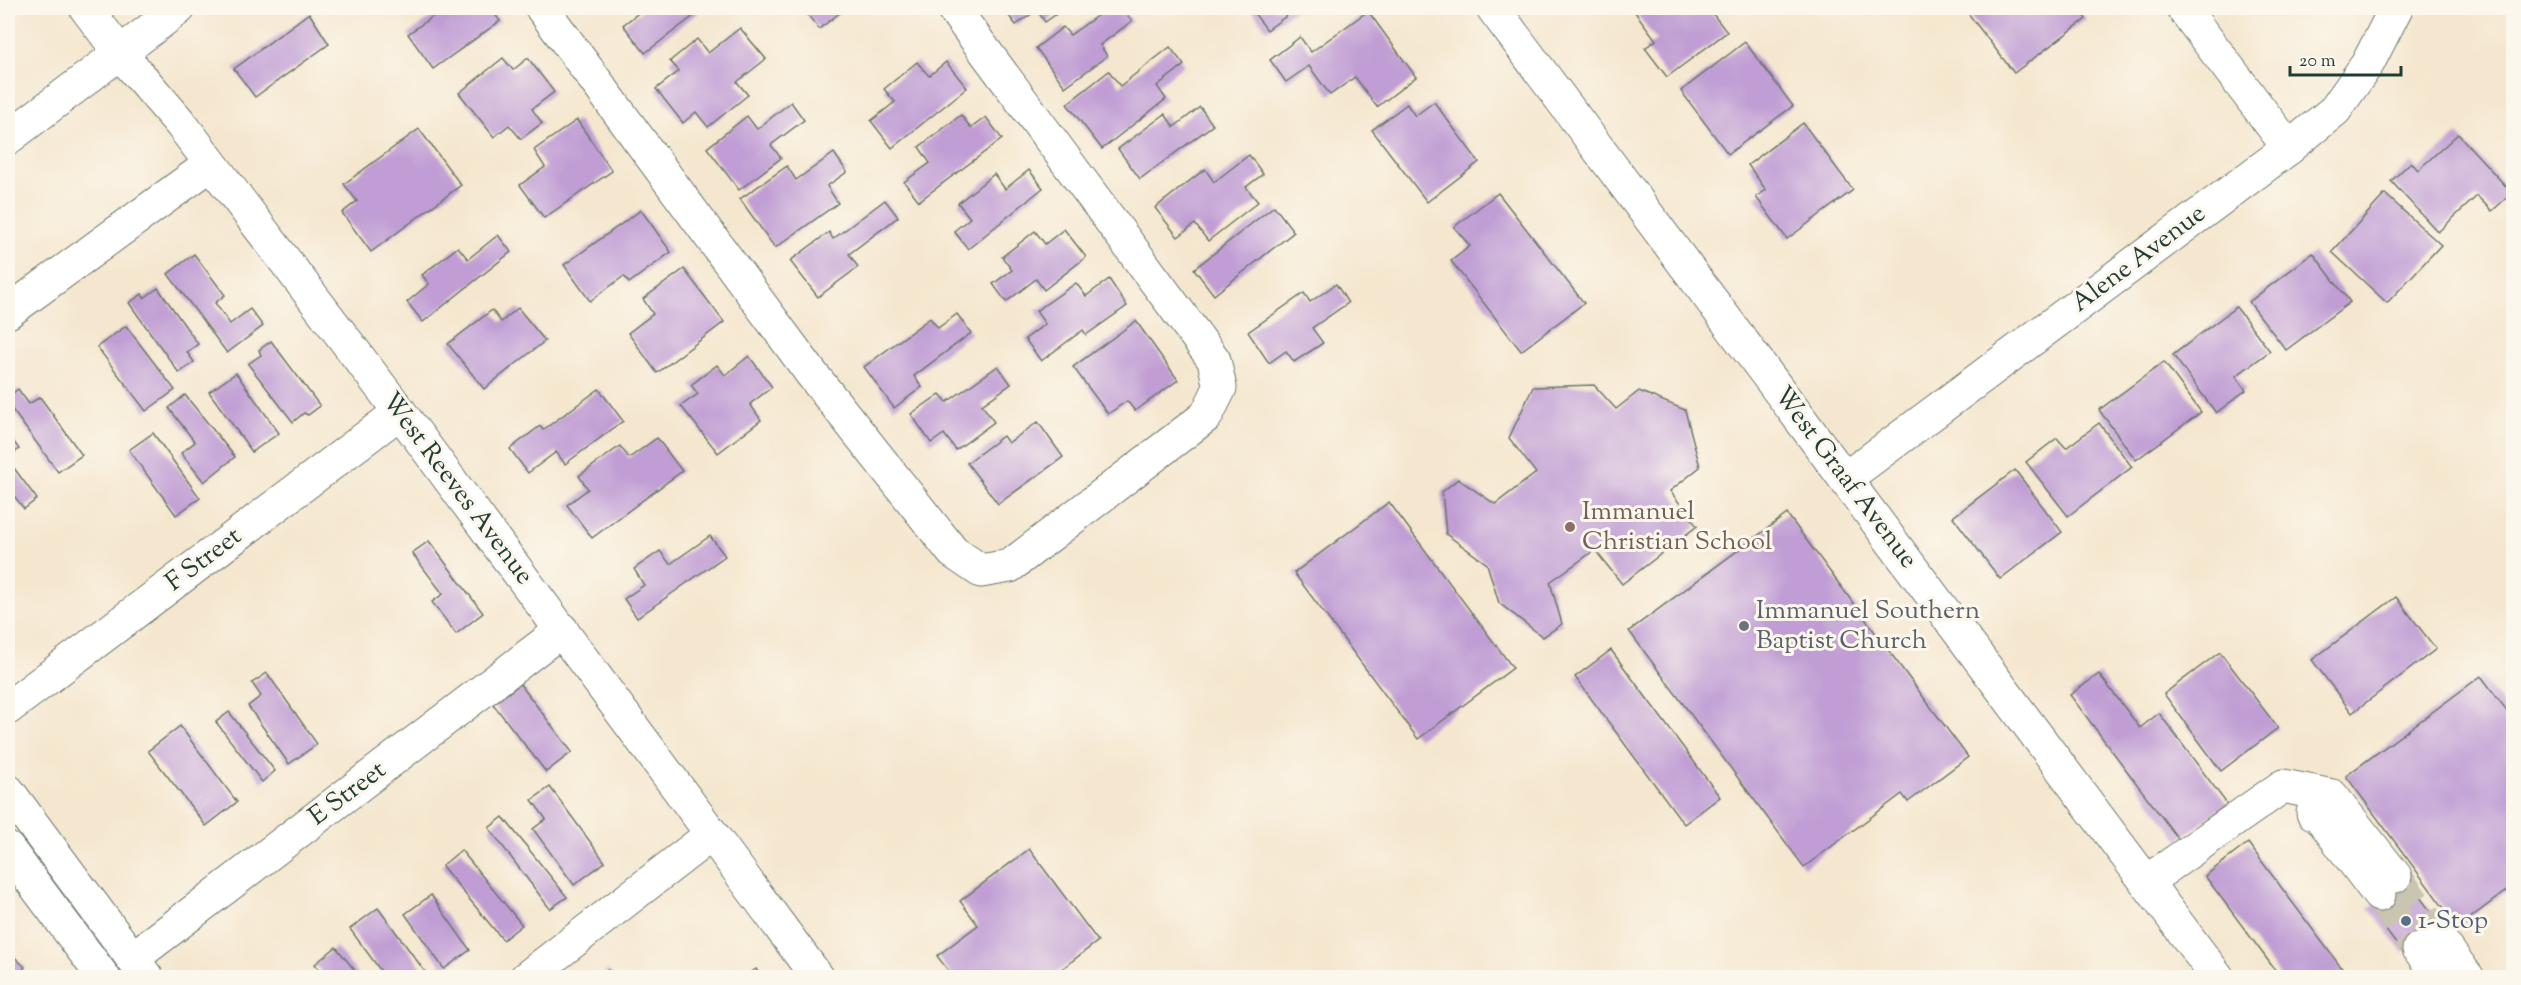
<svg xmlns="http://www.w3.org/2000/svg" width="2521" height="985" viewBox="0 0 2521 985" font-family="'Sorts Mill Goudy',serif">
<rect width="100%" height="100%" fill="#fbf7ec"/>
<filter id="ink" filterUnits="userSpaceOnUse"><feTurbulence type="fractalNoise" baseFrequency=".0167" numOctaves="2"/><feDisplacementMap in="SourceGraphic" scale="12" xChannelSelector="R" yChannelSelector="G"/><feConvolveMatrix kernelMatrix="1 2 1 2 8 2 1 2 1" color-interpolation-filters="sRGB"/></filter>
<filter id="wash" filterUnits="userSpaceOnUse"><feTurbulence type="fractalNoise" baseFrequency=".008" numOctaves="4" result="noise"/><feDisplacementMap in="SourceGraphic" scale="24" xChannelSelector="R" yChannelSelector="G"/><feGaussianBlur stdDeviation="1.35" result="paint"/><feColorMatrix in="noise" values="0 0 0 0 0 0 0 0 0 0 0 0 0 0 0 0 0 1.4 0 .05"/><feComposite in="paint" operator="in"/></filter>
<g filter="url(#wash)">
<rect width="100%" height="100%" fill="#f5e7cf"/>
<g id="blocks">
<g fill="#c09dd4">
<polygon points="432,8 490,8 500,21 433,69 408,34 436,14"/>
<polygon points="645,8 664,8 666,11 670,8 704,8 645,53 623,25"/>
<polygon points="802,8 846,8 819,29"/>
<polygon points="1003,8 1065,8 1045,22 1037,10 1016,25"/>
<polygon points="1108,8 1122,8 1132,21 1100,45 1107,56 1065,87 1036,48 1063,27 1070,35"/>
<polygon points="1250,8 1297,8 1267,30"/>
<polygon points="1632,8 1708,8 1727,32 1667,77 1645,48 1656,40"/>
<polygon points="1964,8 2078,8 2086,19 2014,73"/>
<polygon points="1368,11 1416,77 1377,107 1355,77 1330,95 1309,66 1286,82 1270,60 1300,37 1311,52"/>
<polygon points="309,13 329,44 255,97 234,69"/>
<polygon points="740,28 766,59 737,82 748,95 708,127 696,112 683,123 656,89 679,71 670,61 697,39 708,53"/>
<polygon points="1745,42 1793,106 1728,154 1681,91"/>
<polygon points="1170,47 1184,65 1157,86 1166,99 1102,149 1067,104 1109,71 1120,86"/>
<polygon points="503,58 513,70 528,58 554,92 532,109 542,123 521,139 509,125 494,137 459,93"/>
<polygon points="917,62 929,76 946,62 967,88 892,148 871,121 895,102 884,89"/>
<polygon points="791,102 804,120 771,145 781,158 739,190 707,148 747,116 757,129"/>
<polygon points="1434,102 1479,162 1427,202 1372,130 1407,104 1415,116"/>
<polygon points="1200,107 1213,125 1140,179 1118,149 1165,114 1174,127"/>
<polygon points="961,115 971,128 986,117 1002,139 919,201 904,182 930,163 919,147"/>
<polygon points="577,120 612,171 544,218 520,185 545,167 534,150"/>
<polygon points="1803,123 1853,190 1787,239 1756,197 1766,190 1748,165"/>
<polygon points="419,129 461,185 371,252 342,213 357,201 344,184"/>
<polygon points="2458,134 2512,193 2492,211 2477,196 2438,232 2391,181 2411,162 2418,170"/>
<polygon points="834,153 847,172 827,186 838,203 775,248 740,199 787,166 796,180"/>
<polygon points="1249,155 1263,174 1246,187 1258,202 1208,241 1195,224 1178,237 1155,208 1205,169 1214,182"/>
<polygon points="1029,170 1043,188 968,249 954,231 970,218 958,203 994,174 1005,189"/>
<polygon points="1498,193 1584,303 1521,351 1451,261 1470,246 1454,227"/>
<polygon points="2385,194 2441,245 2387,303 2332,252"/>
<polygon points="885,200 898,217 849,254 858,267 818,297 790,261 829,232 833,239"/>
<polygon points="1274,206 1294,232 1214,295 1194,269"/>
<polygon points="641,210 671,252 629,283 624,276 590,301 564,265"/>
<polygon points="1064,229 1086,257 1044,290 1036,279 1006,302 993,284 1012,270 1002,257 1035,231 1045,244"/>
<polygon points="498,235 511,252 423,322 407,302 429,284 422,275 458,247 468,259"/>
<polygon points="2313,253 2350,302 2286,350 2249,302"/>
<polygon points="194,254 225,295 215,303 230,324 250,309 263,326 227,353 168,274"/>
<polygon points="684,269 724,322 657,373 628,333 653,314 643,299"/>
<polygon points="1109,279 1127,306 1086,335 1083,330 1041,361 1025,339 1045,324 1036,311 1076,283 1086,296"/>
<polygon points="1336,284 1348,303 1312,328 1323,343 1294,362 1286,351 1269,363 1248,332 1304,293 1310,302"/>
<polygon points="158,288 198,344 187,352 194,362 179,373 129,303 142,294 144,298"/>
<polygon points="2236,307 2270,351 2236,376 2246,390 2216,413 2173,355"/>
<polygon points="518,308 545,341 484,389 448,344 492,310 501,322"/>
<polygon points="957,314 971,333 914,376 922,387 894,408 864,367 930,318 938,328"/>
<polygon points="1136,321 1178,380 1135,411 1127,401 1108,414 1073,367"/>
<polygon points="126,326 175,390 146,411 97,347"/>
<polygon points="271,341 320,406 308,415 304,413 293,422 248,364 261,355 259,350"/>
<polygon points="749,356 772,387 750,404 761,420 718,453 681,406 698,394 691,385 717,365 725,375"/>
<polygon points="2164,362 2201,412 2136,460 2099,410"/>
<polygon points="998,366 1011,384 982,405 994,422 956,450 944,434 931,443 911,414 940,394 947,402"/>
<polygon points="236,373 279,433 252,452 209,392"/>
<polygon points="1594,385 1616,409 1639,391 1685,410 1700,467 1670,491 1697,526 1622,584 1595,550 1550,582 1562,624 1543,637 1499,603 1487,564 1446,534 1442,492 1458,479 1495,504 1536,473 1509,438 1533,387"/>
<polygon points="18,389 29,404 40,397 82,455 58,472 8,404 8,397"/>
<polygon points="599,389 623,421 565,464 556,452 528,473 510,449 540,426 543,430"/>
<polygon points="185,395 235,457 204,482 181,453 195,442 169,408"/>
<polygon points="1038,422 1063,457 998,504 967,463 1003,436 1008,443"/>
<polygon points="2099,423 2132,467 2068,516 2026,462 2057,438 2066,448"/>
<polygon points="153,433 200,498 176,515 129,450"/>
<polygon points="8,434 19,449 8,458"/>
<polygon points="657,438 682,471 592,538 567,505 588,489 579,476 620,446 629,458"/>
<polygon points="8,460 37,499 24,509 8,488"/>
<polygon points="2015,470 2062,532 2000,579 1953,517"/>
<polygon points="1389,502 1513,668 1418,739 1294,573"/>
<polygon points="1787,514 1968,757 1908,802 1902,794 1804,867 1629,631"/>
<polygon points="710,536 725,556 637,618 624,599 644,585 634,569 660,551 670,564"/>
<polygon points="429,541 483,613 456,634 432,602 443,594 412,553"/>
<polygon points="2396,597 2436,649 2352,713 2312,660"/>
<polygon points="1611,650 1720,797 1684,824 1575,677"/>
<polygon points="2220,652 2278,728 2221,771 2164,694"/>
<polygon points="267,673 317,744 289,764 248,706 261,696 252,683"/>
<polygon points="2099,674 2140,728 2159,713 2227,804 2179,840 2070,695"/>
<polygon points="2481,676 2514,720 2514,885 2458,927 2346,776"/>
<polygon points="520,684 572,752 546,772 493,704"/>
<polygon points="229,712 275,771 262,782 216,722"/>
<polygon points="180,726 237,802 206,826 148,751"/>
<polygon points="550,787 605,862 574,885 533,829 546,819 532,800"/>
<polygon points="503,817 567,897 550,909 489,828"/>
<polygon points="2248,843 2349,978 2281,978 2205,876"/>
<polygon points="1029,849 1098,941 1050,978 954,978 937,956 978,925 960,901"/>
<polygon points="461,850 522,925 503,940 442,866"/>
<polygon points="2407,880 2441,925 2403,953 2369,908"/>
<polygon points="431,895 470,950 444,969 405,914"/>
<polygon points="378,908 426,973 420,978 386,978 350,929"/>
<polygon points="336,947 361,978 326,978 315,964"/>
<polygon points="8,951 25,967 16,978 8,978"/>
<polygon points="756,969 762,978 743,978"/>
<polygon points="608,970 614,978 599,978"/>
</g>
</g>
</g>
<g filter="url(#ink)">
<use href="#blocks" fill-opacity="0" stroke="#6a786a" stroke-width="1.5"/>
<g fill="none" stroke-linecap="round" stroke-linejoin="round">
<g stroke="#cac5b0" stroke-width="33" stroke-dasharray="33 16" stroke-linecap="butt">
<polyline points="2395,876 2438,937"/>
<polyline points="2379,895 2419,949"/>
</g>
<g stroke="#6a786a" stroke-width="35">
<g id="minor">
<polyline points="86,8 120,53 181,124 400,412 818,978"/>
<polyline points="542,8 811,373 953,552 981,571 1010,566 1206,416 1220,388 1214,360 953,8"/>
<polyline points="1493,8 2218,978"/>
<polyline points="2183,8 2289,148"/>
<polyline points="8,138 179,8"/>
<polyline points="8,312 211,164"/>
<polyline points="1846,478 2289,148 2335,110 2368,63 2396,8"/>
<polyline points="8,708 400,412"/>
<polyline points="8,791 147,978"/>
<polyline points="2313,813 2318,814 2379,895"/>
<polyline points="8,849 104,978"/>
<polyline points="2146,882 2283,786 2332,796 2395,876"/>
<polyline points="2438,937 2468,978"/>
<polyline points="2419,949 2440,978"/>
<polyline points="133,958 562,630"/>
<polyline points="526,978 712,834"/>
</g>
</g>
<use href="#minor" stroke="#fff" stroke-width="33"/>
</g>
</g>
<circle fill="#8d6e63" stroke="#fbf7ec" stroke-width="2" cx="1570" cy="527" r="6"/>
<circle fill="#6b7280" stroke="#fbf7ec" stroke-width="2" cx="1744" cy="626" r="6"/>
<circle fill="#5c6f8a" stroke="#fbf7ec" stroke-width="2" cx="2406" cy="921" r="6"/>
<g text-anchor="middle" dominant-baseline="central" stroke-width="6" stroke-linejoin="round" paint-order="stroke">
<g font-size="26" fill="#1f3d34" stroke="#fbf7ec">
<text transform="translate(2139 259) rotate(-37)">Alene Avenue</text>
<text transform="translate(1845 478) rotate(53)">West Graaf Avenue</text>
<text transform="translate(457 489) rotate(53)">West Reeves Avenue</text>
<text transform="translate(204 560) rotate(-37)">F Street</text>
<text transform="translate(348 794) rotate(-37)">E Street</text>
</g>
<g font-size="26" fill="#785e54" stroke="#fbf7ec" text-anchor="start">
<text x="1582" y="512">Immanuel<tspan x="1582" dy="30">Christian School</tspan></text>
</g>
<g font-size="26" fill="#5b616d" stroke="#fbf7ec" text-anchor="start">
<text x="1756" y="611">Immanuel Southern<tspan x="1756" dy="30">Baptist Church</tspan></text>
</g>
<g font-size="26" fill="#4e5e75" stroke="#fbf7ec" text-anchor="start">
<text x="2418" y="921">1-Stop</text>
</g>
</g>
<rect width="2521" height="985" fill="none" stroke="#fbf7ec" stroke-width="30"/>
<path d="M2290 66v9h111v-9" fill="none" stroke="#1f3d34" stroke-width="3"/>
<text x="2299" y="66" font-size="18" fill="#1f3d34" stroke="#fbf7ec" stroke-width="4.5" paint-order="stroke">20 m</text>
</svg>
